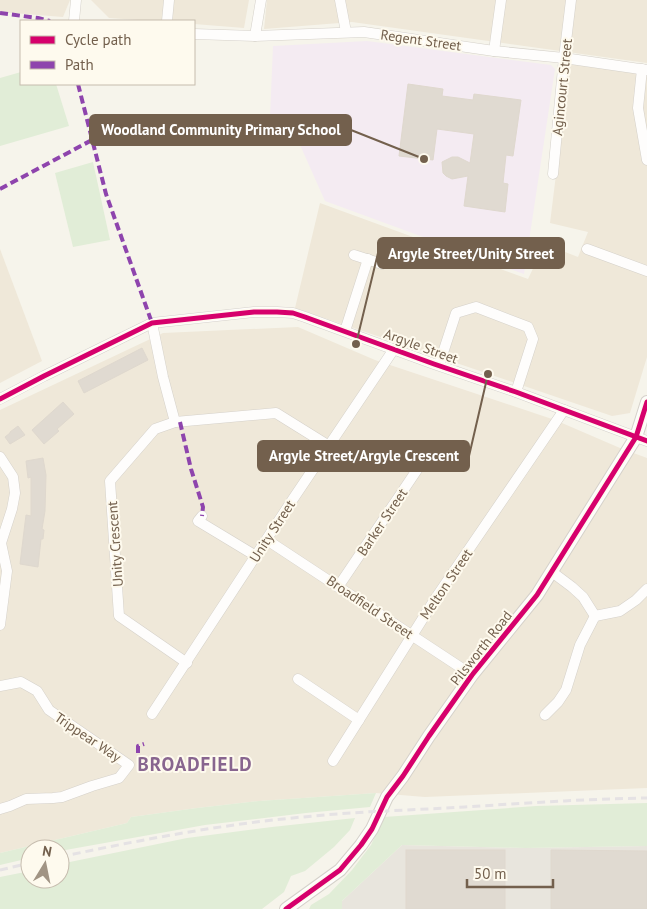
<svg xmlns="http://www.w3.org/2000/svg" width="647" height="909" viewBox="0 0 647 909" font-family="'PT Sans',sans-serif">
<rect width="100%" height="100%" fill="#f6f4eb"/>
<g fill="#efe8d9">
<polygon points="0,0 70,0 63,17 0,12"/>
<polygon points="91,0 249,0 244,28 194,24 194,21 152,21 109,18"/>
<polygon points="267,0 647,0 647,63 352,22 264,29"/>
<polygon points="570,62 647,75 647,357 630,413 612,416 295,308 320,203 528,279 540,254 542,243 578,257 588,232 550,223"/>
<polygon points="0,249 42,361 0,383"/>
<polygon points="298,327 375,360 555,420 620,448 647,458 647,788 425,797 376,793 259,801 197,808 131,817 127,823 0,853 0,410 163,333"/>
</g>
<polygon fill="#e8e5dd" points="402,845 525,848 647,846 647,909 327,909 342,901"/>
<polygon fill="#f4ebf2" points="367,41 551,65 555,69 524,274 325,201 288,118 270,117 273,46"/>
<g fill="#e1edd7">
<polygon points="21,72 21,84 56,84 69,126 0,146 0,78"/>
<polygon points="93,162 110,240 73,247 55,173"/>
<polygon points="376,793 370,807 306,813 205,825 60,851 60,849 30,849 30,858 0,865 0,853 127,823 131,817 197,808 259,801"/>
<polygon points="647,803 647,846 525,848 402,845 342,901 342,909 309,909 311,905 329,894 352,870 371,845 384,817 536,806"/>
<polygon points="355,818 350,830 334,847 305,871 291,876 284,892 262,909 0,909 0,877 30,871 30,879 60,879 60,864 187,838 272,827"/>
</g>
<g fill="#e0dad1" stroke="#dfd8ce">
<polygon points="408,84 443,89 442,96 473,100 474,94 521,100 513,156 506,155 503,183 508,184 505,212 464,206 468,176 452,179 446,176 443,173 442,162 452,157 458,157 470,163 474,134 437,129 433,160 399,156"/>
<polygon points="142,348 148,360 84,393 78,381"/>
<polygon points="63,402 74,414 57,429 59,431 44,444 32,430"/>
<polygon points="18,426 25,435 10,444 5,437 10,433 10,432"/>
<polygon points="43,458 46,475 45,511 42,529 44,530 43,539 41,539 38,567 20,564 26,515 31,516 31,477 28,478 26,461"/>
<rect x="406" y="850" width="99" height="59"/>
<polygon points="551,850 647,851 647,909 551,909"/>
</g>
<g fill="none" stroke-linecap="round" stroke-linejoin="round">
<g stroke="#d5d1ca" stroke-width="11">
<g id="minor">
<polyline points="340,0 346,32"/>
<polyline points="74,21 76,0"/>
<polyline points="167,21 169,0"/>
<polyline points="194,34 255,36 364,32 494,51 564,58 647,70"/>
<polyline points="255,36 261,0"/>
<polyline points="494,51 501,0"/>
<polyline points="642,69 638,108 647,160"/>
<polyline points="553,174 564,58 571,0"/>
<polyline points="587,249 647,271"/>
<polyline points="354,255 382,264"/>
<polyline points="152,323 163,377 175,422"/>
<polyline points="345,331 368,259"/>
<polyline points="439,365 456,313 476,307 528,327 533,339 516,392"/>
<polyline points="0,399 44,376 152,323 254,312 277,312 293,313 305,317 434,364 516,392 647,441"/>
<polyline points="0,457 13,477 15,493 12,509 1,543 7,571 0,625"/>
<polyline points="202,516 198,521 256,556"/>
<polyline points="267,540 472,675"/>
<polyline points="552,572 572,587 583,597 595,616"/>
<polyline points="338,587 425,458"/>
<polyline points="595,616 620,611 636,600 647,589"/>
<polyline points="187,663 119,616 110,481 155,429 175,422 276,413 329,446"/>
<polyline points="298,679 359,720"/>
<polyline points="0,686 21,682 37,691 49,710 129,765 119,778 92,786 62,797 53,798 26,799 10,806 0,809"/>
<polyline points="152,714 293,499 394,349"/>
<polyline points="545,715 558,702 566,690 580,645 595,616"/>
<polyline points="333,761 437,596 564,410"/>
</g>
</g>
<g stroke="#d5d1ca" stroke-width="14">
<polyline id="tertiary" points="286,909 340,870 361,845 372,829 387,797 403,776 429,736 472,675 537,595 636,437 647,402"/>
</g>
<use href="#minor" stroke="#fefdfc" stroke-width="10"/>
<use href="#tertiary" stroke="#fefdfc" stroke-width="12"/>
<g stroke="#e5e2e4" stroke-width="3" stroke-dasharray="8 5" stroke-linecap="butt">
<path d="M60,857C144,839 229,823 314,816C364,811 415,810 465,807C526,803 586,799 647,798"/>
<polyline points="0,870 30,863"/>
</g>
<g stroke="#8e44ad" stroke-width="4" stroke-dasharray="8 4" stroke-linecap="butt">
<polyline points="0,13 38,18 50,21"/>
<polyline points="78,84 106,194 152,323"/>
<polyline points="0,189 92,140"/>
<polyline points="180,422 191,469 203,507 202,516"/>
<polyline points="138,753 138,746 144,744"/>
</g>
<g stroke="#fefaee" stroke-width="8">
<g id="cycleway">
<polyline points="0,399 44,376 152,323 254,312 277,312 293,313 305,317 434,364 516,392 647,441"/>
<polyline points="286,909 340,870 361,845 372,829 387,797 403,776 429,736 472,675 537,595 636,437 647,402"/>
</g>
</g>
<use href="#cycleway" stroke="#d6006c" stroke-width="5"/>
</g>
<g text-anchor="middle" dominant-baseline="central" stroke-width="4" stroke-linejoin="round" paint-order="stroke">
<g font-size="14" fill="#73604d" stroke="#fefaee">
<text transform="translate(421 40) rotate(8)">Regent Street</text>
<text transform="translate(562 87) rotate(-84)">Agincourt Street</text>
<text transform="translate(421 346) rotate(20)">Argyle Street</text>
<text transform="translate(382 522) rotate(-56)">Barker Street</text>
<text transform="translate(272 531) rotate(-57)">Unity Street</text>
<text transform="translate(115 544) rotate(-94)">Unity Crescent</text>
<text transform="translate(446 584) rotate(-56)">Melton Street</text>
<text transform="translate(370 607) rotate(34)">Broadfield Street</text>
<text transform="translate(481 648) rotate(-52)">Pilsworth Road</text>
<text transform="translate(88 737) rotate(34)">Trippear Way</text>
</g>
<g font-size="19" font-weight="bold" letter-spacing="1" fill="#88658f" stroke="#fefaee">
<text x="195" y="764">BROADFIELD</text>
</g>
</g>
<path fill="none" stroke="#73604d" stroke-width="2" d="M424 159L351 130M356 344L378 253M488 374L469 456"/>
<g fill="#73604d" stroke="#fefaee" stroke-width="2">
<circle cx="424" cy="159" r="5"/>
<circle cx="356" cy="344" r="5"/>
<circle cx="488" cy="374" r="5"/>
</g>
<g fill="#73604d" stroke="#73604d" stroke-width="2">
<rect x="90" y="115" width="261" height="30" rx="5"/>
<rect x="378" y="238" width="186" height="30" rx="5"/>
<rect x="258" y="441" width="211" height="30" rx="5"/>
</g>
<g font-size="15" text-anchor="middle" font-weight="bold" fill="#fff">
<text x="221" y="135">Woodland Community Primary School</text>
<text x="471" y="259">Argyle Street/Unity Street</text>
<text x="364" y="461">Argyle Street/Argyle Crescent</text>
</g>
<rect x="20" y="20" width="175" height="65" fill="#fefaee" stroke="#c6bcae"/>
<rect x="30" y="36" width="25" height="8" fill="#d6006c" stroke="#c6bcae"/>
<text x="65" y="45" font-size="15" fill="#73604d">Cycle path</text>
<rect x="30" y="61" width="25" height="8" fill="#8e44ad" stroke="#c6bcae"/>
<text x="65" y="70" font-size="15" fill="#73604d">Path</text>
<g transform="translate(45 864) rotate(10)"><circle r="24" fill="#fefaee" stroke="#c6bcae"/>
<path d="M0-4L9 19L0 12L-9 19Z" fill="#a19484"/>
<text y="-8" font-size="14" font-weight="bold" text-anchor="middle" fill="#73604d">N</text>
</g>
<path d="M467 879v8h86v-8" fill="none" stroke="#73604d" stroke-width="2.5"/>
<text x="474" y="879" font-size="15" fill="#73604d" stroke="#fefaee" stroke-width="4" paint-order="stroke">50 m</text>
</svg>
